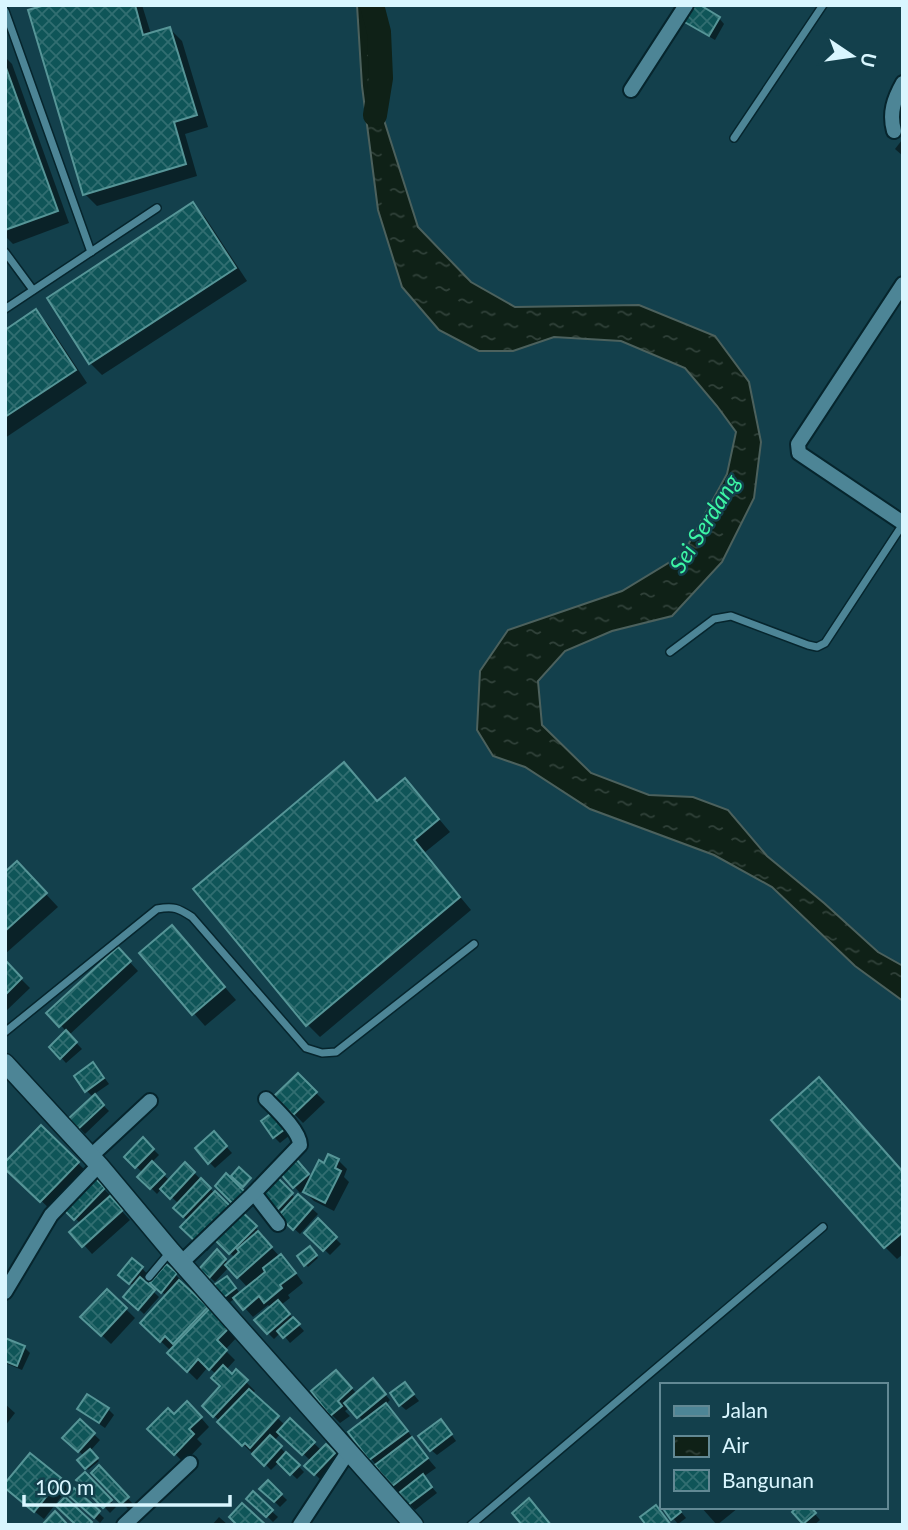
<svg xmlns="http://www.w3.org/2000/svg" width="908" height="1530" viewBox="0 0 908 1530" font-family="Lato,sans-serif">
<defs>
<pattern id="water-ripples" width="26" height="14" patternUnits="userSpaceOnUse" patternTransform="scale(1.75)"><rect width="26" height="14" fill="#0f2117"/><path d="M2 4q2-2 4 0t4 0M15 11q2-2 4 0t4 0" fill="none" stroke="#31423a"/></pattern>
<pattern id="building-cross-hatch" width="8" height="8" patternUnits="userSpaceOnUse" patternTransform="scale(1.75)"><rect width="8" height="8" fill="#0f5558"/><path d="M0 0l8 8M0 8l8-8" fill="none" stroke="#316e71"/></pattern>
</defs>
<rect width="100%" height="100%" fill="#13404c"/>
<polygon fill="url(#water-ripples)" stroke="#4c615d" stroke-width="2" points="357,5 372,5 384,120 418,227 471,282 515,307 639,305 715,336 749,382 761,442 754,498 722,562 672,616 612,631 565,651 538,681 542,725 591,773 649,795 693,797 728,810 767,856 824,903 878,952 903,966 903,1001 855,966 772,887 714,855 590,809 525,767 493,756 477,730 480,671 508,630 622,591 683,554 727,474 736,432 717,406 685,368 621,341 554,337 513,351 479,351 439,330 402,287 378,210 362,86"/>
<g fill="#0007">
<polygon points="51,5 142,5 151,34 170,29 182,41 208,127 185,134 197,176 97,206 85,194"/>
<polygon points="719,18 724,24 715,40 689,25 684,20"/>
<polygon points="5,57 12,64 69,223 13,244 5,236"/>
<polygon points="902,140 903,140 903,156 895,149"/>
<polygon points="193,204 205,217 247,281 102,375 90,363"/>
<polygon points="36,312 48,324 87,383 5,438 5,332"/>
<polygon points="344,764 378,803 417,793 450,832 424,853 471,910 320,1037 308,1025 195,890"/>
<polygon points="5,874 29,876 58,907 5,954"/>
<polygon points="172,927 236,1000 205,1026 141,953"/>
<polygon points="127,959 138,971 69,1035 82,1049 66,1063 51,1047 67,1032 49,1013"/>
<polygon points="6,964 30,988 5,1012 5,965"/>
<polygon points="98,1069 109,1084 93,1095 109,1111 85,1134 71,1119 94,1098 87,1091"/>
<polygon points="298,1075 325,1102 303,1123 277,1096"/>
<polygon points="273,1114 290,1135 280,1143 274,1137"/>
<polygon points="774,1120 903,1173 903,1254 897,1259 885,1247"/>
<polygon points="41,1127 90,1175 54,1213 5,1166"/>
<polygon points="214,1133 232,1153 215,1168 209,1162"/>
<polygon points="143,1139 159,1155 151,1163 170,1181 185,1164 236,1214 239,1211 264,1236 263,1238 280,1257 281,1256 290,1265 303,1283 288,1295 290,1298 281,1305 304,1331 290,1343 281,1332 274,1339 268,1333 271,1308 268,1305 253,1317 236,1298 230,1302 224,1297 233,1284 241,1295 248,1288 229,1267 215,1282 201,1269 217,1252 229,1264 235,1258 217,1240 207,1251 183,1226 188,1221 175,1208 179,1204 162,1188 157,1194 140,1177 143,1173 126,1157"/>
<polygon points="338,1160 347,1169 344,1177 349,1182 334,1211 314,1201 303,1190 300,1193 282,1173 301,1167 312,1179 325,1165"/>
<polygon points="275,1178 296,1199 298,1196 318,1214 300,1234 280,1216 283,1213 261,1192"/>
<polygon points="95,1180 110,1195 108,1196 130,1220 92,1254 84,1245 81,1224 67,1210"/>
<polygon points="318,1221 341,1244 330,1255 307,1233"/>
<polygon points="309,1248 318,1258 308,1267 299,1257"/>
<polygon points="142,1268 147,1274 142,1281 159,1297 144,1314 131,1302 134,1286 126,1280"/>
<polygon points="176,1275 181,1280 179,1283 238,1336 225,1350 235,1360 226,1370 232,1376 236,1372 255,1391 252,1394 285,1425 290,1420 321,1450 326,1446 339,1460 320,1479 306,1466 311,1461 281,1433 274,1441 304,1472 297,1479 279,1462 271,1470 253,1452 252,1453 204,1406 222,1387 216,1374 208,1367 197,1380 169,1353 171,1351 142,1323 167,1296 158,1289"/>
<polygon points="107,1291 135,1318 111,1344 82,1316"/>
<polygon points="5,1340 24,1347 30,1353 22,1370 5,1363"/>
<polygon points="345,1381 357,1394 378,1386 390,1400 386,1404 395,1414 415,1441 414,1442 436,1468 423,1477 437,1493 415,1510 392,1485 350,1432 364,1422 350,1407 345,1411 350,1416 340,1423 331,1414"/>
<polygon points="410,1390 419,1401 406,1410 400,1405"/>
<polygon points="5,1404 15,1413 5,1426"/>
<polygon points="79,1409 108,1409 114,1415 105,1428 85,1414"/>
<polygon points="196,1412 209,1427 197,1439 202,1444 184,1463 150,1429 174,1416"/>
<polygon points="80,1421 100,1440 90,1451 99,1461 88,1470 80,1460 84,1456 65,1438"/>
<polygon points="446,1427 456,1441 437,1455 431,1450"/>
<polygon points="99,1468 133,1504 128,1509 94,1473"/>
<polygon points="85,1475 116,1507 110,1513 79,1480"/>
<polygon points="60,1480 68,1488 44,1519 14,1495"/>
<polygon points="268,1482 287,1500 280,1507 262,1489"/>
<polygon points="74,1490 104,1518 100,1523 70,1495"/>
<polygon points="253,1494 278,1517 273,1522 249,1499"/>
<polygon points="677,1507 686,1518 678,1524 673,1518"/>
<polygon points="701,1507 737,1507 738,1508 717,1525"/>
<polygon points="809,1507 820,1520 814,1525 806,1525 794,1512"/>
<polygon points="219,1517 228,1525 212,1525"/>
</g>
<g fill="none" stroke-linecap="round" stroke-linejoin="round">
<polyline stroke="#0f2117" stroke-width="24" points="372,5 379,32 381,78 375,115"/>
</g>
<g fill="url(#building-cross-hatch)" stroke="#569597" stroke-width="2">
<polygon points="45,5 135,5 143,35 170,27 197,115 174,122 186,164 83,195 28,10"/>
<polygon points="690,5 700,5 720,17 709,36 681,20"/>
<polygon points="5,65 58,211 5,230"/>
<polygon points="193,202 236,268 89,364 47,298"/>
<polygon points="36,309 76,370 5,417 5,330"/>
<polygon points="344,762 377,801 405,778 439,819 414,840 460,897 306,1026 193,889"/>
<polygon points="17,861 47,893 5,931 5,872"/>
<polygon points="172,925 225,987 192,1015 139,953"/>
<polygon points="118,947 131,961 59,1027 46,1013"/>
<polygon points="6,961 22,978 5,995 5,962"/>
<polygon points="66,1030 77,1042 60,1059 49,1047"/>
<polygon points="93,1062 104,1078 85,1092 74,1076"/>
<polygon points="298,1073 317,1092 293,1115 274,1096"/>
<polygon points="819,1077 903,1172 903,1232 884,1248 771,1120"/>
<polygon points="95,1094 104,1105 78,1129 68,1119"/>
<polygon points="273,1112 285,1129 273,1138 261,1121"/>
<polygon points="41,1125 79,1162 40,1202 5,1169 5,1162"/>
<polygon points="214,1131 227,1146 208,1164 195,1148"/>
<polygon points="143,1137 154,1149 135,1168 124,1157"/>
<polygon points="328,1154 339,1159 335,1168 341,1171 325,1203 303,1192 319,1160 324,1163"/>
<polygon points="296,1159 309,1174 293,1188 280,1173"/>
<polygon points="152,1161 165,1174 150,1189 137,1177"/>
<polygon points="185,1162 195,1172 170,1199 160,1189"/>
<polygon points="239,1167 251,1178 243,1187 231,1176"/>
<polygon points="226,1173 245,1192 233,1204 215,1186"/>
<polygon points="275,1175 293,1193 277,1210 259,1192"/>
<polygon points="95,1178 105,1188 74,1220 64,1210"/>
<polygon points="201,1178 211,1188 183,1217 173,1208"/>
<polygon points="215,1191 231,1207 197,1243 180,1227"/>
<polygon points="298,1194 313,1207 293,1230 278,1216"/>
<polygon points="110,1196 123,1210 82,1247 69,1232"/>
<polygon points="239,1209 257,1226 229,1254 211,1236"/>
<polygon points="318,1218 337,1237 323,1251 304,1233"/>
<polygon points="258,1231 272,1247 237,1278 225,1265 239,1252 237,1249"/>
<polygon points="310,1246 317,1255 304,1266 297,1256"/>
<polygon points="217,1249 226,1259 209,1278 199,1269"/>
<polygon points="281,1254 296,1273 280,1285 282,1288 264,1303 259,1296 243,1310 233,1298 265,1272 263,1268"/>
<polygon points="132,1258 143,1267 129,1284 118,1275"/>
<polygon points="166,1264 177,1273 161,1293 150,1283"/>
<polygon points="227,1276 236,1288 223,1298 214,1285"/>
<polygon points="140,1277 155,1290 138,1310 123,1297"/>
<polygon points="179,1280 208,1307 173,1344 165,1336 160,1342 140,1323"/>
<polygon points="107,1289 127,1308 101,1336 80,1317"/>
<polygon points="278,1300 290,1314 267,1334 254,1320"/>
<polygon points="211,1307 231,1326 217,1340 227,1350 209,1370 198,1359 187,1372 167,1353"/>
<polygon points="293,1317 300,1324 283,1338 277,1331"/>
<polygon points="5,1338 25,1346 17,1366 5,1361"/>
<polygon points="223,1365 232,1374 236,1369 248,1380 213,1417 202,1406 220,1386 211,1378"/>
<polygon points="336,1370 352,1388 338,1401 342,1406 330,1416 311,1391"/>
<polygon points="373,1378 386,1394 357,1418 344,1403"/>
<polygon points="405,1382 414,1394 399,1406 390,1393"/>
<polygon points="249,1389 279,1416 250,1448 245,1443 242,1446 217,1422"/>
<polygon points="87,1394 109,1408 99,1423 77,1409"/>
<polygon points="187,1401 202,1417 189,1429 194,1434 174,1455 147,1429 168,1408 174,1414"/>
<polygon points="386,1403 408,1431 369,1460 348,1432"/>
<polygon points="290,1418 315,1442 302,1455 277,1432"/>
<polygon points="80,1419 95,1433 78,1452 62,1438"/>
<polygon points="441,1419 452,1434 430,1451 418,1436"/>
<polygon points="270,1435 282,1446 264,1466 252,1454"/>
<polygon points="412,1437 428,1458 391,1487 375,1465"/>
<polygon points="326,1444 335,1453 314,1475 304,1466"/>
<polygon points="90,1449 98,1458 85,1469 77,1460"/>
<polygon points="286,1452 300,1465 290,1475 277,1462"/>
<polygon points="30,1453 61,1478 34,1512 5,1488 5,1483"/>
<polygon points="99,1465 129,1497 121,1504 91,1473"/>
<polygon points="85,1472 112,1500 103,1508 76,1480"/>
<polygon points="423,1474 432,1487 408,1505 399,1493"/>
<polygon points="268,1480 282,1494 274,1502 259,1489"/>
<polygon points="74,1488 100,1511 94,1518 68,1495"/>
<polygon points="253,1491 273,1510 266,1517 246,1499"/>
<polygon points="65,1497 92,1522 89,1525 76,1525 56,1506"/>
<polygon points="529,1498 551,1525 522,1525 512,1513"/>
<polygon points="242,1503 266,1525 237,1525 229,1517"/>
<polygon points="656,1505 671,1525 646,1525 640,1517"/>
<polygon points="662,1507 678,1507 681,1512 671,1520"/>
<polygon points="797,1507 811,1507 816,1513 803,1524 792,1512"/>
<polygon points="55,1511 68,1525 42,1525"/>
</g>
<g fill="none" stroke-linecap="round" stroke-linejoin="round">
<g stroke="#06252d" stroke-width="10">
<g id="lane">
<polyline points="5,11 91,252"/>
<polyline points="734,138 823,5"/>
<polyline points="5,252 33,290"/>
<polyline points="5,309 157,208"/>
<polyline points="670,652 714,619 731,616 808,645 817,647 825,643 903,524"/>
<path d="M5,1032L157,909C174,906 178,908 192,917L306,1048L322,1053L336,1052L474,944"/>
<polyline points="149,1277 170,1252"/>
<polyline points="471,1525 823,1227"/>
</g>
</g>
<g stroke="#06252d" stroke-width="18">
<g id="street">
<polyline points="631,90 686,5"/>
<path d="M894,131C889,113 894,99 903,83"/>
<polyline points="903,284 798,444 799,453 903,523"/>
<polyline points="91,1156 150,1101"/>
<polyline points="254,1193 278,1224"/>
<path d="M181,1263L254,1193L300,1145C300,1131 276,1109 266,1099"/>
<polyline points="5,1292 51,1215 99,1165"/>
<polyline points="124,1525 190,1463"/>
<polyline points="300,1525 348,1452"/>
</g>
</g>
<g stroke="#06252d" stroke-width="21">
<polyline id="secondary" points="5,1063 99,1165 171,1251 414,1525"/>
</g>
<use href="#lane" stroke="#4d8596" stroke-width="7"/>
<use href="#street" stroke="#4d8596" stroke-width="14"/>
<use href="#secondary" stroke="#4d8596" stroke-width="18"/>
</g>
<g text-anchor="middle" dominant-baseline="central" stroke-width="5" stroke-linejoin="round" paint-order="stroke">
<g font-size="23" font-style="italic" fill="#3cf6a5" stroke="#13404c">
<text transform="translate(704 523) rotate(-58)">Sei Serdang</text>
</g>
</g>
<rect width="908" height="1530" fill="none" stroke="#d9f6ff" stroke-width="14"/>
<rect x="660" y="1383" width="228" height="126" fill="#13404c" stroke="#628994" stroke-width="2"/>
<rect x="674" y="1406" width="35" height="10" fill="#4d8596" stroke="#628994" stroke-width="2"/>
<text x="722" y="1418" font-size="21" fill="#d9f6ff">Jalan</text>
<rect x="674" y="1436" width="35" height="21" fill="url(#water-ripples)" stroke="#628994" stroke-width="2"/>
<text x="722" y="1453" font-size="21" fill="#d9f6ff">Air</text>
<rect x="674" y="1470" width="35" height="21" fill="url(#building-cross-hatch)" stroke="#628994" stroke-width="2"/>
<text x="722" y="1488" font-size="21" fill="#d9f6ff">Bangunan</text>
<g transform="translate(852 56) rotate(103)" stroke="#13404c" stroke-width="5" paint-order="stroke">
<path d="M0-5L12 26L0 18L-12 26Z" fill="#d9f6ff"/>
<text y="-10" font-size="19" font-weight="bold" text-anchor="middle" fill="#d9f6ff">U</text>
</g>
<path d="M24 1495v10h206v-10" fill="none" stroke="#d9f6ff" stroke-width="3.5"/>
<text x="35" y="1495" font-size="21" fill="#d9f6ff" stroke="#13404c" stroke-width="5" paint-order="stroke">100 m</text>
</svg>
